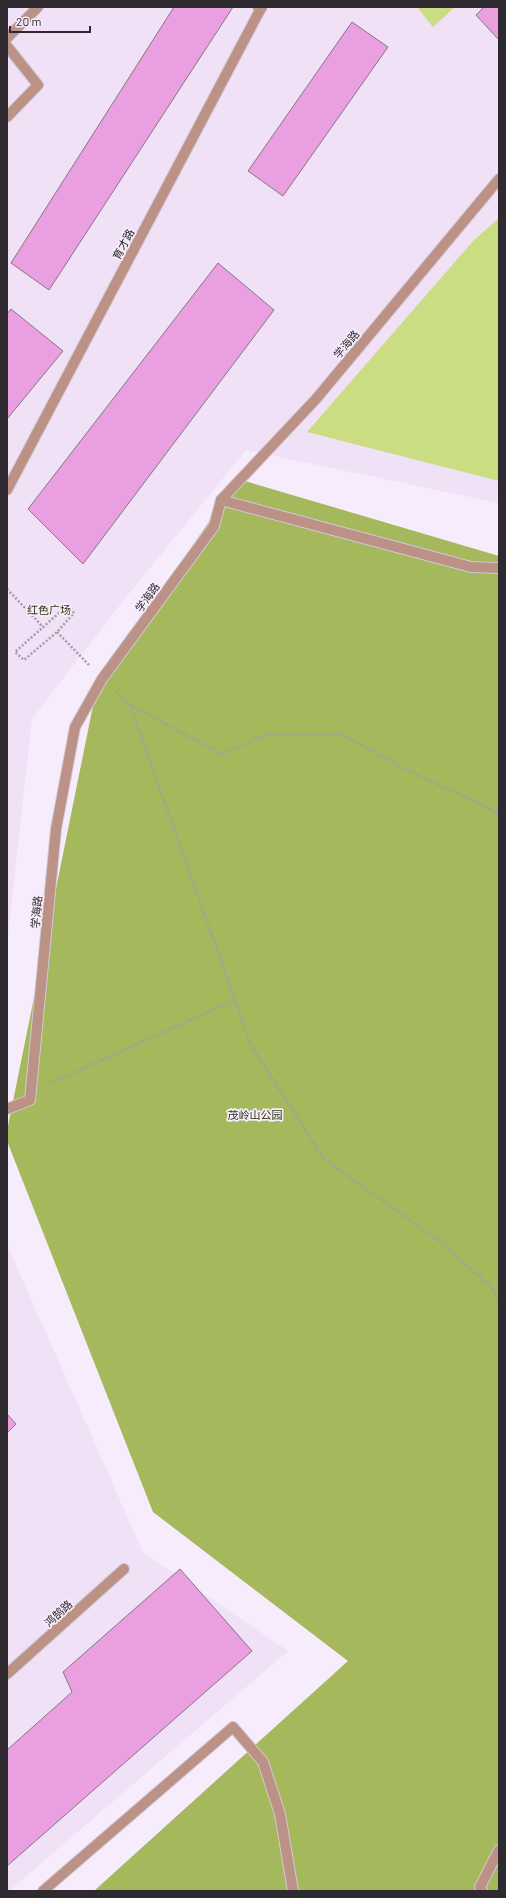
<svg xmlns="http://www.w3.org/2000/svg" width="506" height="1898" viewBox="0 0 506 1898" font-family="Barlow,'Noto Sans SC',sans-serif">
<rect width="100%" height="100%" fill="#f6ecfb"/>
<g fill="#f1e1f7">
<polygon points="7,7 499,7 499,503 246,450 115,611 32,719 7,945"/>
<polygon points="7,1245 143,1552 288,1651 9,1891 7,1891"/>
</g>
<g fill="#cadd83">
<polygon points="417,7 455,7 433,27"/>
<polygon points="499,218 499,481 307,432 474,240"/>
</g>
<polygon fill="#a5b85b" points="238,479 499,556 499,1891 94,1891 348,1661 153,1512 7,1141 7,1131 97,686"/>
<g fill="#ea9fe0" stroke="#847782">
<polygon points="174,7 233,7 49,290 11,263"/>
<polygon points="484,7 499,7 499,40 476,15"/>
<polygon points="352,22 388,47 283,196 248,171"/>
<polygon points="218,263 274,310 83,564 28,509"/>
<polygon points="11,309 63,351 7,419 7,314"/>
<polygon points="7,1414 16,1424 7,1433"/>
<polygon points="180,1569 252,1651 7,1866 7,1750 72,1692 63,1672"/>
</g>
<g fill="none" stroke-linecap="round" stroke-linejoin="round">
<g stroke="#d2c9d6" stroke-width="12">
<g id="lane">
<polyline points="7,38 38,7"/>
<polyline points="7,490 260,10"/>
<polyline points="221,500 471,567 499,568"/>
<polyline points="43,1891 233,1727 263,1762 280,1814 293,1891"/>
<polyline points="482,1891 480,1887 499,1850"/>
</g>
</g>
<g stroke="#d2c9d6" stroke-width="12">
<g id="street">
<polyline points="258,7 260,10 262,7"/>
<polyline points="7,46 38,85 7,117"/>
<polyline points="7,1109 30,1100 56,829 75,727 102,679 214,526 221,500 316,399 499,179"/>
<polyline points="7,1674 124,1569"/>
</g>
</g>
<g stroke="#a49da8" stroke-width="2.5" stroke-dasharray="2 2" stroke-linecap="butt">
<polyline points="7,589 43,627"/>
<polygon points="68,605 74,613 57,632 24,660 15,652"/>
<polyline points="57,632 89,665"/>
<polyline points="116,692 130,705 222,754 268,734 341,734 415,774 483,805 499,815"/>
<polyline points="130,705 251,1045 324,1159 438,1240 490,1286 499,1301"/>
<polyline points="51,1083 235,1000"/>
</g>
<use href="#lane" stroke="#bc9286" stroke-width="10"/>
<use href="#street" stroke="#bc9286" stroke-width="10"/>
</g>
<g text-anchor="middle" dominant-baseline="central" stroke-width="3.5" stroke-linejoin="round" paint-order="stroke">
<g font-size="11" fill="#2e2a2f" stroke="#f6ecfb">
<text transform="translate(123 244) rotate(-62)">育才路</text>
<text transform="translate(346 344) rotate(-50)">学海路</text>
<text transform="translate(147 597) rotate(-54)">学海路</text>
<text transform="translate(36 912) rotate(-85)">学海路</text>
<text transform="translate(58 1613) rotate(-42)">鸿鹄路</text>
</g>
<g font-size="11" fill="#2f360f" stroke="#f6ecfb">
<text x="49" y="609">红色广场</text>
<text x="255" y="1114">茂岭山公园</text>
</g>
</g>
<rect width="506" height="1898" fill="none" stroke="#2e2a2f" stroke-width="16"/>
<path d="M10 26v6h80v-6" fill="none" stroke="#2e2a2f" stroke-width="2"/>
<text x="16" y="26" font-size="12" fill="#2e2a2f" stroke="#f6ecfb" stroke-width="3" paint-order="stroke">20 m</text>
</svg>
